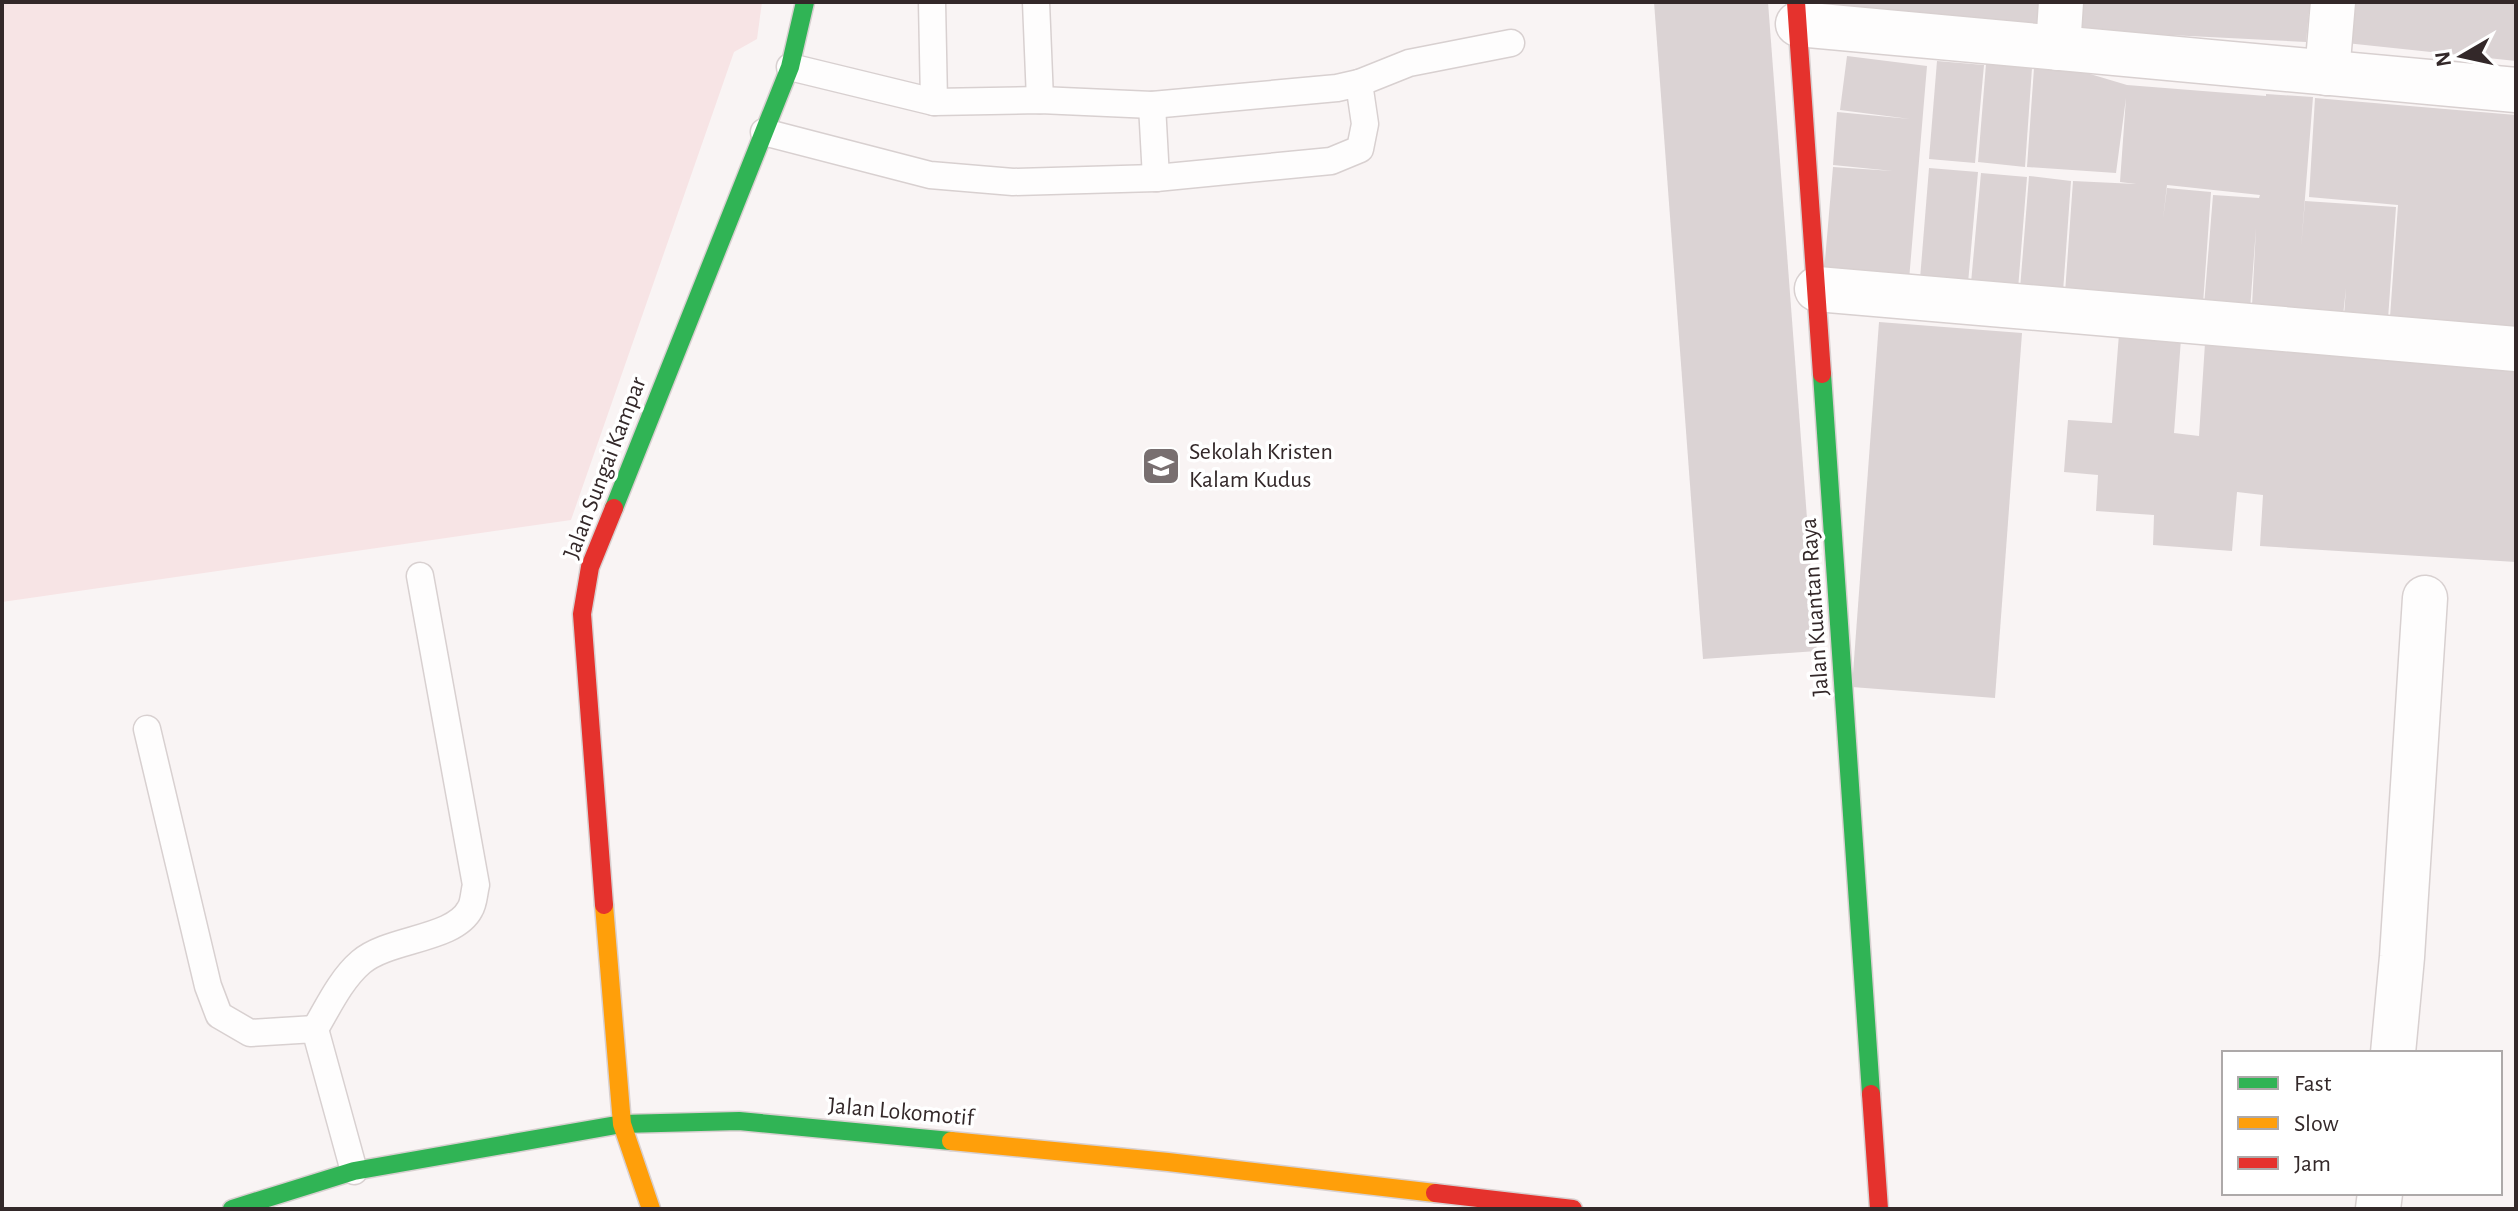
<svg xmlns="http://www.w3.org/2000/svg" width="2518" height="1211" viewBox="0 0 2518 1211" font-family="'Alegreya Sans',sans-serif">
<rect width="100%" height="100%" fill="#f9f4f4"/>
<polygon fill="#f7e4e5" points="2,2 762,2 757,39 734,52 571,520 2,602"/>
<g fill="#dbd3d4">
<polygon points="1654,2 1768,2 1817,651 1703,659"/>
<polygon points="1804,2 2052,2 2049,34"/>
<polygon points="2072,2 2310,2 2306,42 2070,30"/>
<polygon points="2350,2 2516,2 2516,61 2346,43"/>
<polygon points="1847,56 1927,66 1909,280 1824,272 1833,167 1893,171 1833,165 1837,112 1910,119 1840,110"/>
<polygon points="1937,61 1984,65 1975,163 1929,159"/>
<polygon points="1986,64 2032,68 2025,167 1978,162"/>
<polygon points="2034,68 2080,71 2127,85 2266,96 2266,94 2313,97 2301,248 2305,201 2396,207 2388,319 2344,316 2346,288 2343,316 2252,306 2256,228 2250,310 2204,306 2213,195 2259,198 2260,195 2167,185 2163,219 2167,188 2211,192 2203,304 2065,293 2073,181 2136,184 2120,182 2126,98 2116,173 2027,167"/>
<polygon points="2315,98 2516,115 2516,327 2390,317 2398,205 2309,197"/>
<polygon points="1929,168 1978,172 1968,283 1920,279"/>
<polygon points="1981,173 2027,177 2018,289 1971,283"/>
<polygon points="2029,176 2071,181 2063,292 2020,289"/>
<polygon points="1879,322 2022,333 1995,698 1852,687"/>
<polygon points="2119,334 2181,339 2174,433 2199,436 2205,343 2516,364 2516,562 2260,546 2263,495 2237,492 2232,551 2153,545 2154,515 2096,511 2098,475 2064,472 2068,420 2112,423"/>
</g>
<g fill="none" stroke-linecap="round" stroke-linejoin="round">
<g stroke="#d8d0d0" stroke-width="29">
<g id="lane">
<polyline points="932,2 934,102"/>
<polyline points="1036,2 1040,100"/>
<polyline points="1359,83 1409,63 1511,43"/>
<polyline points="1152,105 1156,178"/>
<polyline points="764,132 930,175 1013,182 1156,178 1331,161 1360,149 1365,124 1359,83 1337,88 1152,105 1040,100 934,102 790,67"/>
<polyline points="147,729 208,986 219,1015 250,1033 315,1029 354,1171"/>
<path d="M315,1029C328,1007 341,979 361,962C389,938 454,940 470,909C474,903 474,892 476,885L420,576"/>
</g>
</g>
<g stroke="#d8d0d0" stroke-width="47">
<g id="street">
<polyline points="1798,24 2516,90"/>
<polyline points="2058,48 2061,2"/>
<polyline points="2327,73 2333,2"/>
<polyline points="1817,289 2516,349"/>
<polyline points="2393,1053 2402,957 2425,598"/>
<polyline points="2378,1209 2380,1193"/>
</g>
</g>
<g stroke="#d8d0d0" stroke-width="21">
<g id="fast">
<polyline points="1822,374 1871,1094"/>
<polyline points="614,508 790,67 805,2"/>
<polyline points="232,1209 354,1171 622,1124 739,1121 951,1141"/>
</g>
</g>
<g stroke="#d8d0d0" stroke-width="21">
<g id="slow">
<polyline points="604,905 622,1124 651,1209"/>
<polyline points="951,1141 1168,1162 1435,1193"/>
</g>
</g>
<g stroke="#d8d0d0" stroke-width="21">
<g id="jam">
<polyline points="1796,2 1822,374"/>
<polyline points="604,905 582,614 590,567 614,508"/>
<polyline points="1871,1094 1879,1209"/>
<polyline points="1435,1193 1573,1209"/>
</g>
</g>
<use href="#lane" stroke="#fefdfd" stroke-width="26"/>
<use href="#street" stroke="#fefdfd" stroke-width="44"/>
<use href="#fast" stroke="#30b455" stroke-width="18"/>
<use href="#slow" stroke="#ff9f0a" stroke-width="18"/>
<use href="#jam" stroke="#e5322d" stroke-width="18"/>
</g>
<defs>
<g id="school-square" transform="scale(2)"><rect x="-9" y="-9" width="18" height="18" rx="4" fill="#786f70" stroke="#fff"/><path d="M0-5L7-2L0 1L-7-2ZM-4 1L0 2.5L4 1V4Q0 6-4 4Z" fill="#fff"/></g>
</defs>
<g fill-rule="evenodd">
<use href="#school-square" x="1161" y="466"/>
</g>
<g text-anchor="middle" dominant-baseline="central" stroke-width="7" stroke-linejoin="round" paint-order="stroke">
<g font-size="24" fill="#332829" stroke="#fff" text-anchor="start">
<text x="1189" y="452">Sekolah Kristen<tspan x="1189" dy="28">Kalam Kudus</tspan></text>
</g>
<g font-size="24" fill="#332829" stroke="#fff">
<text transform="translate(605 468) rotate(-69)">Jalan Sungai Kampar</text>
<text transform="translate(1815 607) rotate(-94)">Jalan Kuantan Raya</text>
<text transform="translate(901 1112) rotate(5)">Jalan Lokomotif</text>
</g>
</g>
<rect width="2518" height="1211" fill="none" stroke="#332829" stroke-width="8"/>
<rect x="2222" y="1051" width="280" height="144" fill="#ffffff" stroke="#ada9a9" stroke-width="2"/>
<rect x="2238" y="1077" width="40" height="12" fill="#30b455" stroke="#ada9a9" stroke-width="2"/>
<text x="2294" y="1091" font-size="24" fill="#332829">Fast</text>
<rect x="2238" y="1117" width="40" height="12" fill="#ff9f0a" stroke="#ada9a9" stroke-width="2"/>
<text x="2294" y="1131" font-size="24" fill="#332829">Slow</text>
<rect x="2238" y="1157" width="40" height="12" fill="#e5322d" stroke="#ada9a9" stroke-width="2"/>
<text x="2294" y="1171" font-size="24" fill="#332829">Jam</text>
<g transform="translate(2462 56) rotate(261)" stroke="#ffffff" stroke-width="6" paint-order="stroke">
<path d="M0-6L14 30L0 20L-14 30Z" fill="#332829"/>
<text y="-12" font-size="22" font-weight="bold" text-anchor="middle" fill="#332829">N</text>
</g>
</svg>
